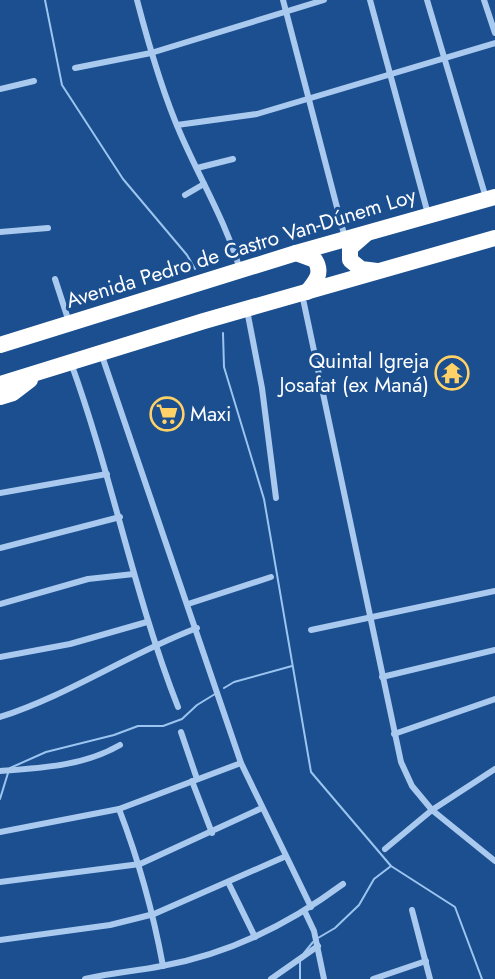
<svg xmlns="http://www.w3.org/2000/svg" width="495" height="979" viewBox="0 0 495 979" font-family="Jost,sans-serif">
<rect width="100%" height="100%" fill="#1b4f8f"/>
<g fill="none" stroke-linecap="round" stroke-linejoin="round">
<g stroke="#9cc4f0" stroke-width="2">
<polyline points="45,0 62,85 123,179 187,255 195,269"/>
<polyline points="223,333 224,367 264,499 311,772 391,866 455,907 482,979"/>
<polyline points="224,688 234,682 292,666"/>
<polyline points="10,768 46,752 114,735 138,726 163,726 182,719 197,705 215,694"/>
<polyline points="0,799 8,773"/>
<polyline points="318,938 335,928 359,905 374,879 391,866"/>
<polyline points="304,953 313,942"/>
<polyline points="300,979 300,961"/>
</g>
<g stroke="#a9c9ee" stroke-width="6">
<path d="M137,0C149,46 162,92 181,135C201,181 226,222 240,270"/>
<polyline points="283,0 345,238"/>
<polyline points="370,0 428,214"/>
<polyline points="427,0 486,198"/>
<polyline points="484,0 495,33"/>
<polyline points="75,68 151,53 324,0"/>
<polyline points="0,89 34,81"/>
<polyline points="177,125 257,114 495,43"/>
<polyline points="197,168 233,159"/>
<polyline points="185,195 204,184"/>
<polyline points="0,232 48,228"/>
<polyline points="55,279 69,322"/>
<polyline points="302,294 401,762 412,786 432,810 495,861"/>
<polyline points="247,310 262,388 276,498"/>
<polyline points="101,353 241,763 311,907"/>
<path d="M71,363C112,476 134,595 178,707"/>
<polyline points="0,493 107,474"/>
<polyline points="0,548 120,517"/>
<polyline points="0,604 88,579 134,574"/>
<polyline points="188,604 271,577"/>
<polyline points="311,630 495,591"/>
<polyline points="0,657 70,644 147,622"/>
<polyline points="382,677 495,650"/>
<path d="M0,717C69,695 128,654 197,628"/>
<polyline points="181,732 197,779"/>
<polyline points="394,734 495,699"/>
<path d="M0,771C41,768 84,766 120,745"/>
<polyline points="192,781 212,833"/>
<path d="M119,809C139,861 153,912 163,966"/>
<polyline points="0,832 119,809 241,763"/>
<polyline points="385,849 432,810 495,769"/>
<polyline points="0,882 140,864 262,808"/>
<polyline points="229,884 255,937"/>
<polyline points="412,910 430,979"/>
<polyline points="305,912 314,931 324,979"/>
<polyline points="0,940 110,925 154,914 284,857"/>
<path d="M85,979C111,973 136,971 162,966C230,954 289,924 343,884"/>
<polyline points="271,979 318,946"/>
<polyline points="373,979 426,961"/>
</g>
<g stroke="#fff" stroke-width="16">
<polyline points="366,234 350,248 350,260 361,269 377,271"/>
<path d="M296,253L315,260C323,273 316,281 307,292"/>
<polyline points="0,345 296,253 495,197"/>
<polyline points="0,384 204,321 495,238"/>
<polyline points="0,397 13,393 30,380"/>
</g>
</g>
<defs>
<g id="temple-ring" transform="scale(1.725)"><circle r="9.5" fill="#1b4f8f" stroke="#ffd166" stroke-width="1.5"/><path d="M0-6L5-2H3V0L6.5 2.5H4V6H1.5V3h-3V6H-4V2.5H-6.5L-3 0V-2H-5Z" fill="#ffd166"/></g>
<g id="supermarket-ring" transform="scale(1.725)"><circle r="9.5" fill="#1b4f8f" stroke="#ffd166" stroke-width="1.5"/><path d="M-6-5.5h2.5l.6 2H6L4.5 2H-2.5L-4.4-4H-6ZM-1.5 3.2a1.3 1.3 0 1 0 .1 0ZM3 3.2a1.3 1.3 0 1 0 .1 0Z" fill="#ffd166"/></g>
</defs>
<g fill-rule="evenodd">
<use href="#temple-ring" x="452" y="373"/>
<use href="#supermarket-ring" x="167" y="414"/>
</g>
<g text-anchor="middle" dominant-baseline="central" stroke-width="6" stroke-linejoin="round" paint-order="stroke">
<g font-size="21" fill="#fff" stroke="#1b4f8f">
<text transform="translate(241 248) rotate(-17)">Avenida Pedro de Castro Van-Dúnem Loy</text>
</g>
<g font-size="21" fill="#fff" stroke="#1b4f8f" text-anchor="end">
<text x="429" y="361">Quintal Igreja<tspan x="429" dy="24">Josafat (ex Maná)</tspan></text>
<text x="190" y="414" text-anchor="start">Maxi</text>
</g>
</g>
</svg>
